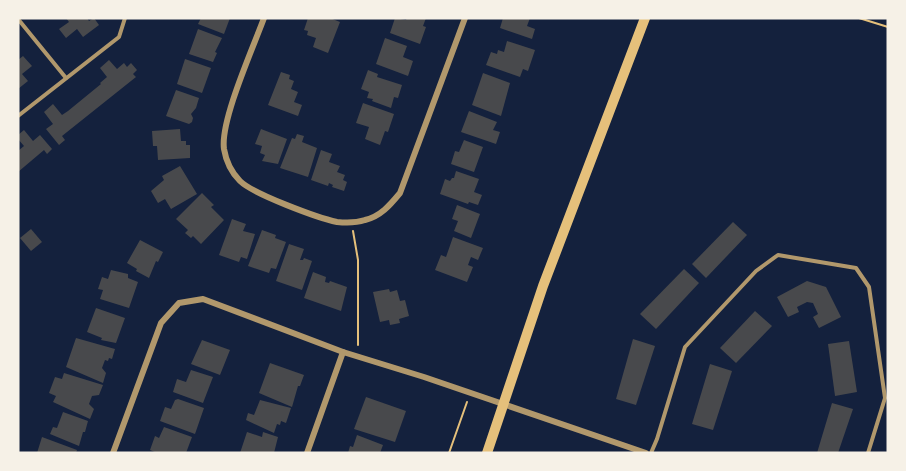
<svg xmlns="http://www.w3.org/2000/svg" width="906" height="471" viewBox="0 0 906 471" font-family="Cabin,sans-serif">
<rect width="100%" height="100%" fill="#14213d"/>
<g fill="#48494c">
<polygon points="66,18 87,18 89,21 94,18 99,25 83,37 77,29 66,38 59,29 69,22"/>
<polygon points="201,18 230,18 224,34 198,24"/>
<polygon points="308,18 330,18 340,22 328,53 313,47 316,38 307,35 308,31 304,30"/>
<polygon points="395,18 406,20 407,18 426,18 423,26 426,27 420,44 390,33"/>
<polygon points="503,18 530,18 527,26 535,29 532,39 500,28"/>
<polygon points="198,29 222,38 215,52 217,53 213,62 189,54"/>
<polygon points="385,38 407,46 403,57 413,61 408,76 376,64"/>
<polygon points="507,41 535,50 528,71 523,69 520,77 486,65 491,52 497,54 498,50 504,52"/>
<polygon points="23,56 32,66 22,74 28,81 18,89 18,60"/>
<polygon points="185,59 211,68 202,93 177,84"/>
<polygon points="109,60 117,69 124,63 127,67 131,63 137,70 133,74 136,77 62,136 65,140 59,145 46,129 53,124 44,112 53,104 62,115 68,111 101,84 100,83 107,77 100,68"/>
<polygon points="368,70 378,74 377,77 402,85 398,98 394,97 391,108 372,101 373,99 367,98 369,92 361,89"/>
<polygon points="281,72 290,75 289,79 294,81 291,89 298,92 294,102 302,105 298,116 268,105"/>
<polygon points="483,73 510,83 501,116 472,105"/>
<polygon points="176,90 199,98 196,108 191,114 193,118 192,122 189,124 166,116"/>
<polygon points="363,103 394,114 388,132 385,131 380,145 365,139 369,127 356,123"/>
<polygon points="469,111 497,122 493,130 500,132 496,144 461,132"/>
<polygon points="180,129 181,141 186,141 186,145 190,145 190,158 158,160 157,146 153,146 152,131"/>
<polygon points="261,129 287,139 278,164 262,161 265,155 260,153 262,146 255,144"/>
<polygon points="24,130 33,141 40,135 52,149 47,154 44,150 18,172 18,151 24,146 18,139 18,135"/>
<polygon points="297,134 304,136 302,142 317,148 308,177 280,168 292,138 295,139"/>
<polygon points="464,140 483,147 474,172 451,164 455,151 459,152"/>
<polygon points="321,150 332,154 329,162 340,166 337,172 345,175 343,180 347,182 344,191 332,187 333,185 329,183 328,186 311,180"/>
<polygon points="180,166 197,194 171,209 165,199 158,203 151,191 164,180 162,176"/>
<polygon points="456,171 479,179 474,192 482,195 478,205 469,202 468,204 440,194 445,179 450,181 452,178 454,178"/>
<polygon points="202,193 214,205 211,207 224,220 201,244 193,236 191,238 185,233 188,230 176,219"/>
<polygon points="457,205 480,214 471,238 454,231 458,221 452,219"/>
<polygon points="232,219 246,224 243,231 255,234 247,259 241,257 239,262 219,255"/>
<polygon points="733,222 747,235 706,278 692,264"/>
<polygon points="31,229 42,242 31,251 20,238"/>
<polygon points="262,230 276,235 275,238 286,242 276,269 271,268 269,273 248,266"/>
<polygon points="453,237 483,248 478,260 471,257 468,265 473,267 467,282 435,270 441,255 446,257"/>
<polygon points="140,240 163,252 158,262 156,261 149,278 136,271 137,269 127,263"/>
<polygon points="289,244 304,249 300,260 303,260 304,258 312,261 302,290 276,281"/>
<polygon points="684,269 699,283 656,329 640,314"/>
<polygon points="111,270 128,274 128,278 138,282 129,308 100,299 103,290 98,289 102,277 108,279"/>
<polygon points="313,272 326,277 325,282 329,283 330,281 347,287 341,311 304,298"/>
<polygon points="807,281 826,287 841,317 819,328 813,317 818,314 813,303 807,302 797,307 799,312 788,317 777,297"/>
<polygon points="389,289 390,292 397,290 400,301 405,300 409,316 399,319 400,323 390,325 389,320 380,322 373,292"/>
<polygon points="96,308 125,318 116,343 101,340 102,338 87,332"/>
<polygon points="755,311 772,326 736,363 720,348"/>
<polygon points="76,338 115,349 112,359 109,358 108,361 105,360 102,368 106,373 103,383 66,367"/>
<polygon points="633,339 655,346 636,405 616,399"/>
<polygon points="202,340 230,350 220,375 191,364"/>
<polygon points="849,341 857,392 835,396 828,344"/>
<polygon points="270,363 304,375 300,386 298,386 292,407 259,393"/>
<polygon points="710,364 732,371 713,430 692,424"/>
<polygon points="191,370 213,377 203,403 173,392 177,379 186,382"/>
<polygon points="64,373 103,385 99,395 92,396 89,404 94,409 90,419 53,402 56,396 49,393 55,377 62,379"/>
<polygon points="366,397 406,411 395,442 354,429"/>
<polygon points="178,399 204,408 195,434 160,421 165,407 171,409 175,400"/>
<polygon points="260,400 291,408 286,423 281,421 280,425 277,424 274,433 246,420 248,413 254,415"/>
<polygon points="832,403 853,409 838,453 817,453"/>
<polygon points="63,412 88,421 85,432 83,432 79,446 50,434 53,427 57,428"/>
<polygon points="164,427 192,437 186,453 157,453 150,450 155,436 159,438"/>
<polygon points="247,432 262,437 263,432 278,437 274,453 240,453"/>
<polygon points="357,435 383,445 380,453 348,453 350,446 353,447"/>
<polygon points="42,437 77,450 76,453 37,453"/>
</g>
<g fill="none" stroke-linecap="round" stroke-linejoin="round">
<g stroke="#e5c07b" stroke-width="2">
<polyline points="859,18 888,27"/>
<polyline points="353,231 358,260 358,345"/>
<polyline points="449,453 467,402"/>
</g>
<g stroke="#b1986c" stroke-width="4">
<polyline points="18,19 66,78"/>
<polyline points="18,116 119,37 125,18"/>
<polyline points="651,453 657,439 685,347 756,271 778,255 856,268 869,287 885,398 868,453"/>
</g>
<g stroke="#b1986c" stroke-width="6">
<path d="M264,18C253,48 220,121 224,149C226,161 232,173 240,181C253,194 318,218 337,222C346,223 356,223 365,220C381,216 390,205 400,193L465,18"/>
<polyline points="113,453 161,323 179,303 203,299 343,352 424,377 646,453"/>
<polyline points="307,453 343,352"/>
</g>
<polyline stroke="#e5c07b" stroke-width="10" points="487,453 543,286 645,18"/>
</g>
<rect width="906" height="471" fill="none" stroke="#f6f1e7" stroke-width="39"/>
</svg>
